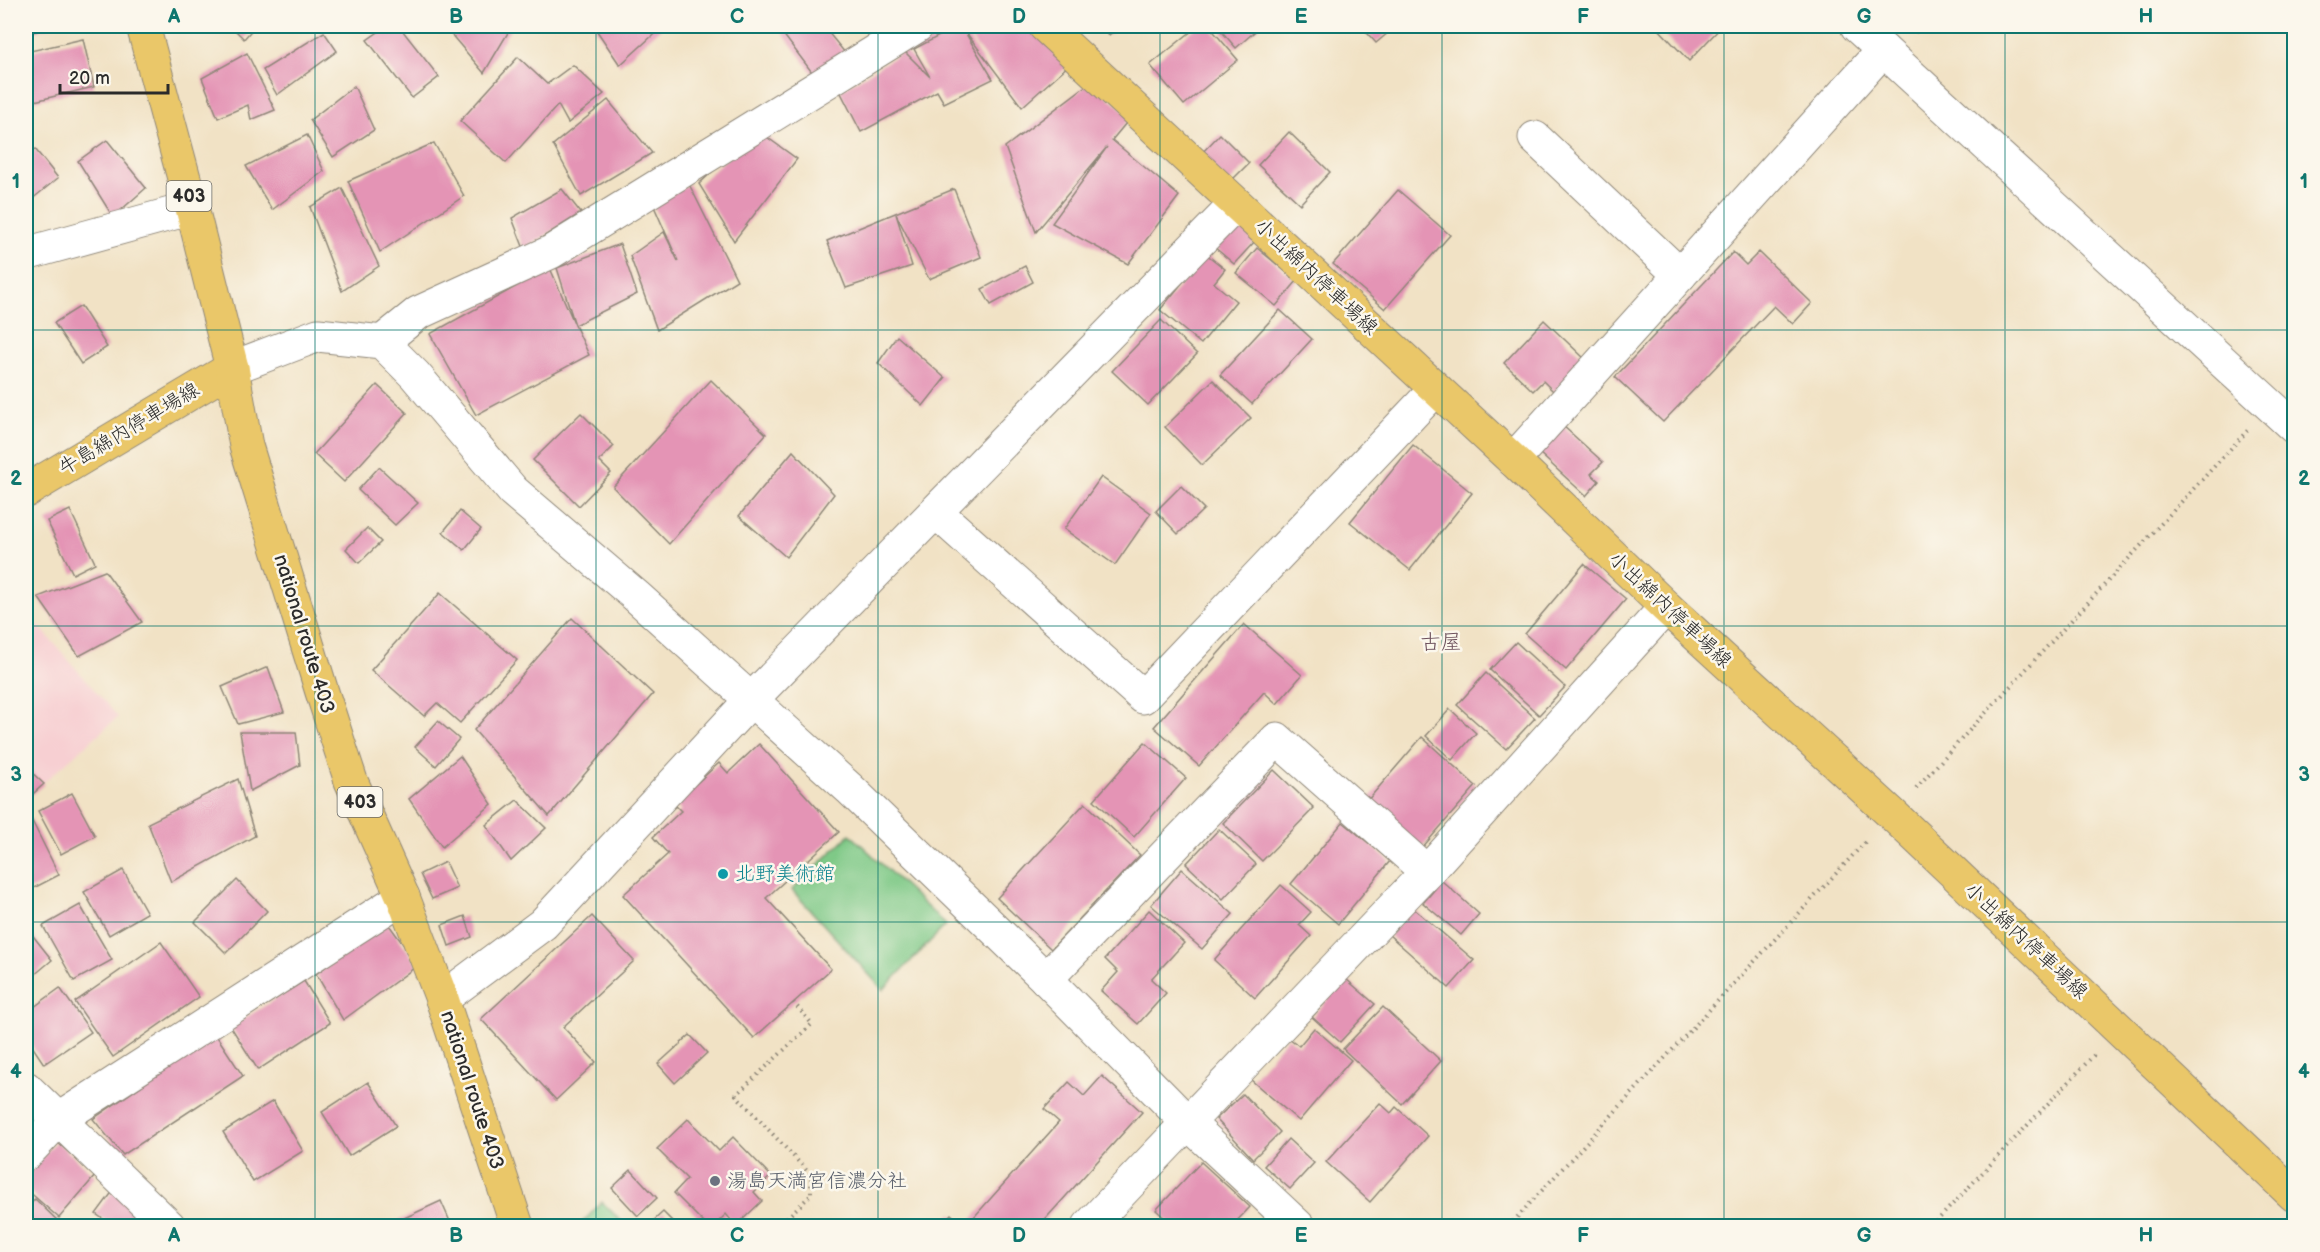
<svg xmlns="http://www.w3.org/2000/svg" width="2320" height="1252" viewBox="0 0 2320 1252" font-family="'Balsamiq Sans','Klee One',sans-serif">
<rect width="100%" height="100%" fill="#fbf7ec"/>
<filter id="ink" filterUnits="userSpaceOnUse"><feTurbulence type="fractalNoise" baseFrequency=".0167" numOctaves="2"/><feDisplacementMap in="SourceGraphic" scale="12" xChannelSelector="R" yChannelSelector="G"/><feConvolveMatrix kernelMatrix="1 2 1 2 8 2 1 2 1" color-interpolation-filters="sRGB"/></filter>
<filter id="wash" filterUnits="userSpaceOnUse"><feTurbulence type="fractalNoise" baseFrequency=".008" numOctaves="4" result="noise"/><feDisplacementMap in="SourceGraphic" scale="24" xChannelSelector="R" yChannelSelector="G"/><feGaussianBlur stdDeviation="1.35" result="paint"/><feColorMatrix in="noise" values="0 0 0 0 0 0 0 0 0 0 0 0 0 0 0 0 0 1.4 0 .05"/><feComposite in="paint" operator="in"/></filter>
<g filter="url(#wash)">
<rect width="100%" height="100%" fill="#f1e2c5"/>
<polygon fill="#f7cfd2" points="26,611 118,717 26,798"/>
<g fill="#7fc987" stroke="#557a59" stroke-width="1.5">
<polygon points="850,834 946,925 883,990 792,890"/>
<polygon points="602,1202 626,1226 579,1226"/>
</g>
<g id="blocks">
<g fill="#e494b5">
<polygon points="26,26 53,26 26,34"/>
<polygon points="231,26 255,26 244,39"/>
<polygon points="387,26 399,26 439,77 412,98 367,40"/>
<polygon points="444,26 512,26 484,73"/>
<polygon points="597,26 663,26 620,65 595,28"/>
<polygon points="777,26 823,26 846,54 814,75"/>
<polygon points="958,26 1031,26 1070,64 1022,107 962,27 993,79 944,103 937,91 861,132 840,91 904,51 930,77 914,49"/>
<polygon points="1101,26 1120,26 1109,35"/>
<polygon points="1198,26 1209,26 1238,60 1184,105 1150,65"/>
<polygon points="1219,26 1261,26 1236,48 1218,27"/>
<polygon points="1361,26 1396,26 1376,43"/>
<polygon points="1656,26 1722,26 1689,61"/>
<polygon points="324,32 337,51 277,95 263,70"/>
<polygon points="83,39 94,87 26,103 26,52"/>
<polygon points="247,53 275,110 251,120 248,105 218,118 202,78"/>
<polygon points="518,57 547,84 573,65 604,94 568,123 558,105 506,163 460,121"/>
<polygon points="1091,82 1131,117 1112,140 1179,196 1128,264 1052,223 1107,147 1036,232 1005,147"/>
<polygon points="354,86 374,130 333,157 310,120"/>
<polygon points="608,100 652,153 581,196 553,145"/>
<polygon points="757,130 797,159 734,241 699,184"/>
<polygon points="1289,132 1330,172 1300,204 1258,165"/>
<polygon points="1220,134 1249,163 1229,183 1200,155"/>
<polygon points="307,135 324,171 272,210 246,166"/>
<polygon points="107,140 146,188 113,217 78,161"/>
<polygon points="434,143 464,196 380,252 348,181"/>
<polygon points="35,149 58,178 26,204 26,157"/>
<polygon points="689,184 737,280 657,330 630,256 664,232 678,261 653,204"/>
<polygon points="342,188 379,266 342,291 310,207"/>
<polygon points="562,189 581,213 524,249 512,218"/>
<polygon points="954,189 981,257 929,279 896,214 912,266 846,288 827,241"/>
<polygon points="1398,190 1450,235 1385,309 1333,264"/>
<polygon points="1236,221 1256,240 1234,264 1213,246"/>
<polygon points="620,244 637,294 575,325 589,355 476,415 430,334 550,268 575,325 557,268"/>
<polygon points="1257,248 1297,281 1276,306 1236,273"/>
<polygon points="1733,252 1746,265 1759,252 1812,303 1793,324 1774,306 1663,422 1615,377"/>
<polygon points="1206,254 1225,269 1214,283 1236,301 1201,344 1160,310"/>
<polygon points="1025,266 1033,282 991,305 982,289"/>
<polygon points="81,306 107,347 81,364 54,323"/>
<polygon points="1280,310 1312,339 1252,404 1220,375"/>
<polygon points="1161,320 1197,354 1148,405 1112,371"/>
<polygon points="1544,320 1585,359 1554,392 1543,381 1533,391 1504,363"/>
<polygon points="897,336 945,378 923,406 878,363"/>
<polygon points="711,380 766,434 669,544 613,487"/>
<polygon points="1213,380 1251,418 1202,465 1165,427"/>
<polygon points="377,385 407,413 344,482 314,454"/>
<polygon points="581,413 614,446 599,461 611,473 579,506 533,460"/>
<polygon points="1562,425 1603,462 1591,474 1599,481 1586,496 1537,451"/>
<polygon points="1413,445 1472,493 1410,570 1350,522"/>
<polygon points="793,451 834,494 786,557 739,516"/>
<polygon points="379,467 418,503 395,525 358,490"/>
<polygon points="1101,477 1151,513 1115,565 1064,529"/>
<polygon points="1181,486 1204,509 1178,534 1156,511"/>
<polygon points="70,510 95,563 73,574 47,521"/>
<polygon points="460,511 481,529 464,550 443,532"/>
<polygon points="367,528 381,542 359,563 346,549"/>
<polygon points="1584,564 1626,599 1566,670 1525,634"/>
<polygon points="105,571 142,622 79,656 38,597"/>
<polygon points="440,593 517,660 460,723 437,703 424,716 371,670"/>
<polygon points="572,618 653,694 549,816 474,730"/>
<polygon points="1244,624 1302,675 1277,704 1264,692 1199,766 1154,727"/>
<polygon points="1516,642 1565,687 1539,715 1490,670"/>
<polygon points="268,667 284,712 238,724 222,687"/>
<polygon points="1486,673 1535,718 1506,749 1457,705"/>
<polygon points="1450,709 1476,733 1452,760 1426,736"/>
<polygon points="438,721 459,739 436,766 415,747"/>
<polygon points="240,732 296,732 300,765 250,791"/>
<polygon points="1422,737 1476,786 1421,849 1367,801"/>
<polygon points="1145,742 1186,778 1134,837 1094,800"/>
<polygon points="759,744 839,832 766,898 831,969 754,1038 623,895 668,854 653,837 681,811 674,804 719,763 728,773"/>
<polygon points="460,756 492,804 442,847 409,799"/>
<polygon points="26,767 44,784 26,800"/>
<polygon points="1274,770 1314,808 1262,861 1223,823"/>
<polygon points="238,779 255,836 171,882 148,823"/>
<polygon points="72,793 95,836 61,854 38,811"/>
<polygon points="517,800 546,828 511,861 486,825"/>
<polygon points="1085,803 1140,855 1051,949 997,898"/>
<polygon points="31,819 59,875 26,892 26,822"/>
<polygon points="1343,822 1390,861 1338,924 1291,884"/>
<polygon points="1219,829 1256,864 1223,899 1186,864"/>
<polygon points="445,862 457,888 432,899 420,874"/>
<polygon points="1182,869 1233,914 1202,949 1151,905"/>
<polygon points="123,870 147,913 109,935 84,892"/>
<polygon points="237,880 267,911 226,953 195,922"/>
<polygon points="1442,881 1479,914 1461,935 1423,903"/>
<polygon points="1281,885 1311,912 1299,925 1311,936 1255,998 1214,960"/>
<polygon points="80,905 112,960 74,981 43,926"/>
<polygon points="1413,908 1474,960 1449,988 1389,935"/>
<polygon points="1149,910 1184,943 1151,979 1166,993 1138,1024 1101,991 1118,972 1105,959"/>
<polygon points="465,916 472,937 449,946 442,925"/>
<polygon points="592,916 634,961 563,1027 596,1062 556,1100 481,1019"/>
<polygon points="387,922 418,965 343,1020 316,974"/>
<polygon points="26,927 52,960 26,982"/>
<polygon points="161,942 199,997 113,1057 75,1002"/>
<polygon points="1346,979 1375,1004 1340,1042 1312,1017"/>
<polygon points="304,981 330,1023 258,1070 231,1027"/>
<polygon points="60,988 91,1032 44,1064 26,1037 26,1013"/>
<polygon points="1383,1007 1441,1061 1402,1104 1343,1049"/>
<polygon points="1314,1028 1351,1060 1299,1121 1251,1080 1288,1037 1299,1046"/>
<polygon points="216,1035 243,1076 123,1155 93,1119"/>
<polygon points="690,1035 707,1053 675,1083 658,1064"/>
<polygon points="1102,1076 1142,1112 1039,1226 966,1226 1059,1122 1044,1109 1069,1082 1084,1096"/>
<polygon points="368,1082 396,1126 349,1156 322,1112"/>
<polygon points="1243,1094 1280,1132 1253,1159 1216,1119"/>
<polygon points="273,1101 303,1151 253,1182 223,1132"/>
<polygon points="1380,1103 1391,1113 1396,1107 1428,1136 1370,1202 1326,1162"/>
<polygon points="27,1108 41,1119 31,1132 26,1127"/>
<polygon points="688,1119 719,1151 733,1137 771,1176 754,1192 762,1201 736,1226 726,1214 714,1226 707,1226 674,1193 687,1179 657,1149"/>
<polygon points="1288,1139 1314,1163 1290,1189 1264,1166"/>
<polygon points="56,1141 95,1176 59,1218 26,1189 26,1177"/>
<polygon points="1201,1162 1250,1207 1232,1226 1165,1226 1169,1222 1156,1210"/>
<polygon points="631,1170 657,1198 638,1216 612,1188"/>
<polygon points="116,1187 146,1209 133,1226 113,1226 96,1214"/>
<polygon points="35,1199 61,1224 58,1226 26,1226 26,1209"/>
<polygon points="441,1201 452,1226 387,1226"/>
<polygon points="663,1212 677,1226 652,1226 650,1224"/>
<polygon points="951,1214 965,1226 939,1226"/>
</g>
</g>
</g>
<g filter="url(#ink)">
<use href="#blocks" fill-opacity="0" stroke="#8e8678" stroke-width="1.5"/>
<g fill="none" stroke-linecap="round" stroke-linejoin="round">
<g stroke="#8e8678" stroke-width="35">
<g id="minor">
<polyline points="1857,26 2294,427"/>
<polyline points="1535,138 1680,275"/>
<polyline points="26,249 29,253 192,208"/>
<polyline points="382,342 418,313 551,252 917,26"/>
<polyline points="232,368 318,335 382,342 415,375 513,491 636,596 850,789 1046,979 1187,1122 1298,1226"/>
<polyline points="1513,460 1883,50"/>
<polyline points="936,512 1143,697 1436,389"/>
<polyline points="1427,872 1666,607"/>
<polyline points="1046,979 1277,739 1427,872 1089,1226"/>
<polyline points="442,999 543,924 751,700 1236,204"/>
<polyline points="26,1088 169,1226"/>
<polyline points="26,1154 59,1119 403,897"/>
</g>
</g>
<g stroke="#8e8678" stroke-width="35">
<g id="major">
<polyline points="1045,26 1513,460 1666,607 1892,814 2294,1195"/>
<polyline points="26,491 232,368"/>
</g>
</g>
<g stroke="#8e8678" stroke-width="35">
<polyline id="highway" points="143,26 192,208 232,368 246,446 322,692 351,781 403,897 442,999 517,1226"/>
</g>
<g stroke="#8e8678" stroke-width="4" stroke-dasharray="1.5 4.5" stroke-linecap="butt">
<polyline points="1915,32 1926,26"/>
<polyline points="1916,788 2248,430"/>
<polyline points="778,1226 811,1195 811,1175 736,1095 812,1024 793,1002"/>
<polyline points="1509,1226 1868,839"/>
<polyline points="1932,1226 2094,1055"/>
</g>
<use href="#minor" stroke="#fff" stroke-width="33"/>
<use href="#major" stroke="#eac769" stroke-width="33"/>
<use href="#highway" stroke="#eac769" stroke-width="33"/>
</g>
</g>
<path fill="none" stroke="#0f766e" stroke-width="1.5" stroke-opacity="0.55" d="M315,26V1226M596,26V1226M878,26V1226M1160,26V1226M1442,26V1226M1724,26V1226M2005,26V1226M26,330H2294M26,626H2294M26,922H2294"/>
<circle fill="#0f9aa8" stroke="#fbf7ec" stroke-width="2" cx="723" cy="874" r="6"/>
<circle fill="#6b7280" stroke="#fbf7ec" stroke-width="2" cx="715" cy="1181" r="6"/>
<g text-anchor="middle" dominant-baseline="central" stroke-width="5" stroke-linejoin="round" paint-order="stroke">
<g fill="#fbf7ec" stroke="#696865" stroke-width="1.5">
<rect x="166.5" y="181" width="45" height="30" rx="4.5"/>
<rect x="337.5" y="787" width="45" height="30" rx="4.5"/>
</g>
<g font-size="18" font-weight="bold" fill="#2b2b2b">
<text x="189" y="196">403</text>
<text x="360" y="802">403</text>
</g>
<g font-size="20" fill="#2b2b2b" stroke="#fbf7ec">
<text transform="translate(1316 277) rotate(43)">小出綿内停車場線</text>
<text transform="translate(129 429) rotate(-31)">牛島綿内停車場線</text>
<text transform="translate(1670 610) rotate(43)">小出綿内停車場線</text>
<text transform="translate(304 634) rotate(73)">national route 403</text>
<text transform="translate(2026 941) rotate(43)">小出綿内停車場線</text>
<text transform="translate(472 1090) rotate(72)">national route 403</text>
</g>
<g font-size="20" fill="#0d838f" stroke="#fbf7ec" text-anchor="start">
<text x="735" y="874">北野美術館</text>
</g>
<g font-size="20" fill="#5b616d" stroke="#fbf7ec" text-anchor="start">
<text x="727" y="1181">湯島天満宮信濃分社</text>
</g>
<g font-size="21" fill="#6c505b" stroke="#fbf7ec">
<text x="1441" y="642">古屋</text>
</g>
</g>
<rect width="2320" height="1252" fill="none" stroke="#fbf7ec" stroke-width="66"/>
<path d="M60 84v9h108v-9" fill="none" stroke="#2b2b2b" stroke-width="3"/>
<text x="69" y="84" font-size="18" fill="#2b2b2b" stroke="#fbf7ec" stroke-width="4.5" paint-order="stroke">20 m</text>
<rect x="33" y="33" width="2254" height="1186" fill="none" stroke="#0f766e" stroke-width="2"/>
<g font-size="20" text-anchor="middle" font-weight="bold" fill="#0f766e">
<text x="174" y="23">A</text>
<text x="456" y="23">B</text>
<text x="737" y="23">C</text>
<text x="1019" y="23">D</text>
<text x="1301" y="23">E</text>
<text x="1583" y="23">F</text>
<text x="1864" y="23">G</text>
<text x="2146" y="23">H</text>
<text x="16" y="188">1</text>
<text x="2304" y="188">1</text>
<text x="16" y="485">2</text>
<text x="2304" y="485">2</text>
<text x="16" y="781">3</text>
<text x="2304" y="781">3</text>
<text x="16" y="1078">4</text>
<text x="2304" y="1078">4</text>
<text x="174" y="1242">A</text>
<text x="456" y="1242">B</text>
<text x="737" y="1242">C</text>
<text x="1019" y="1242">D</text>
<text x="1301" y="1242">E</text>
<text x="1583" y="1242">F</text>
<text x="1864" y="1242">G</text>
<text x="2146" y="1242">H</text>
</g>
</svg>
